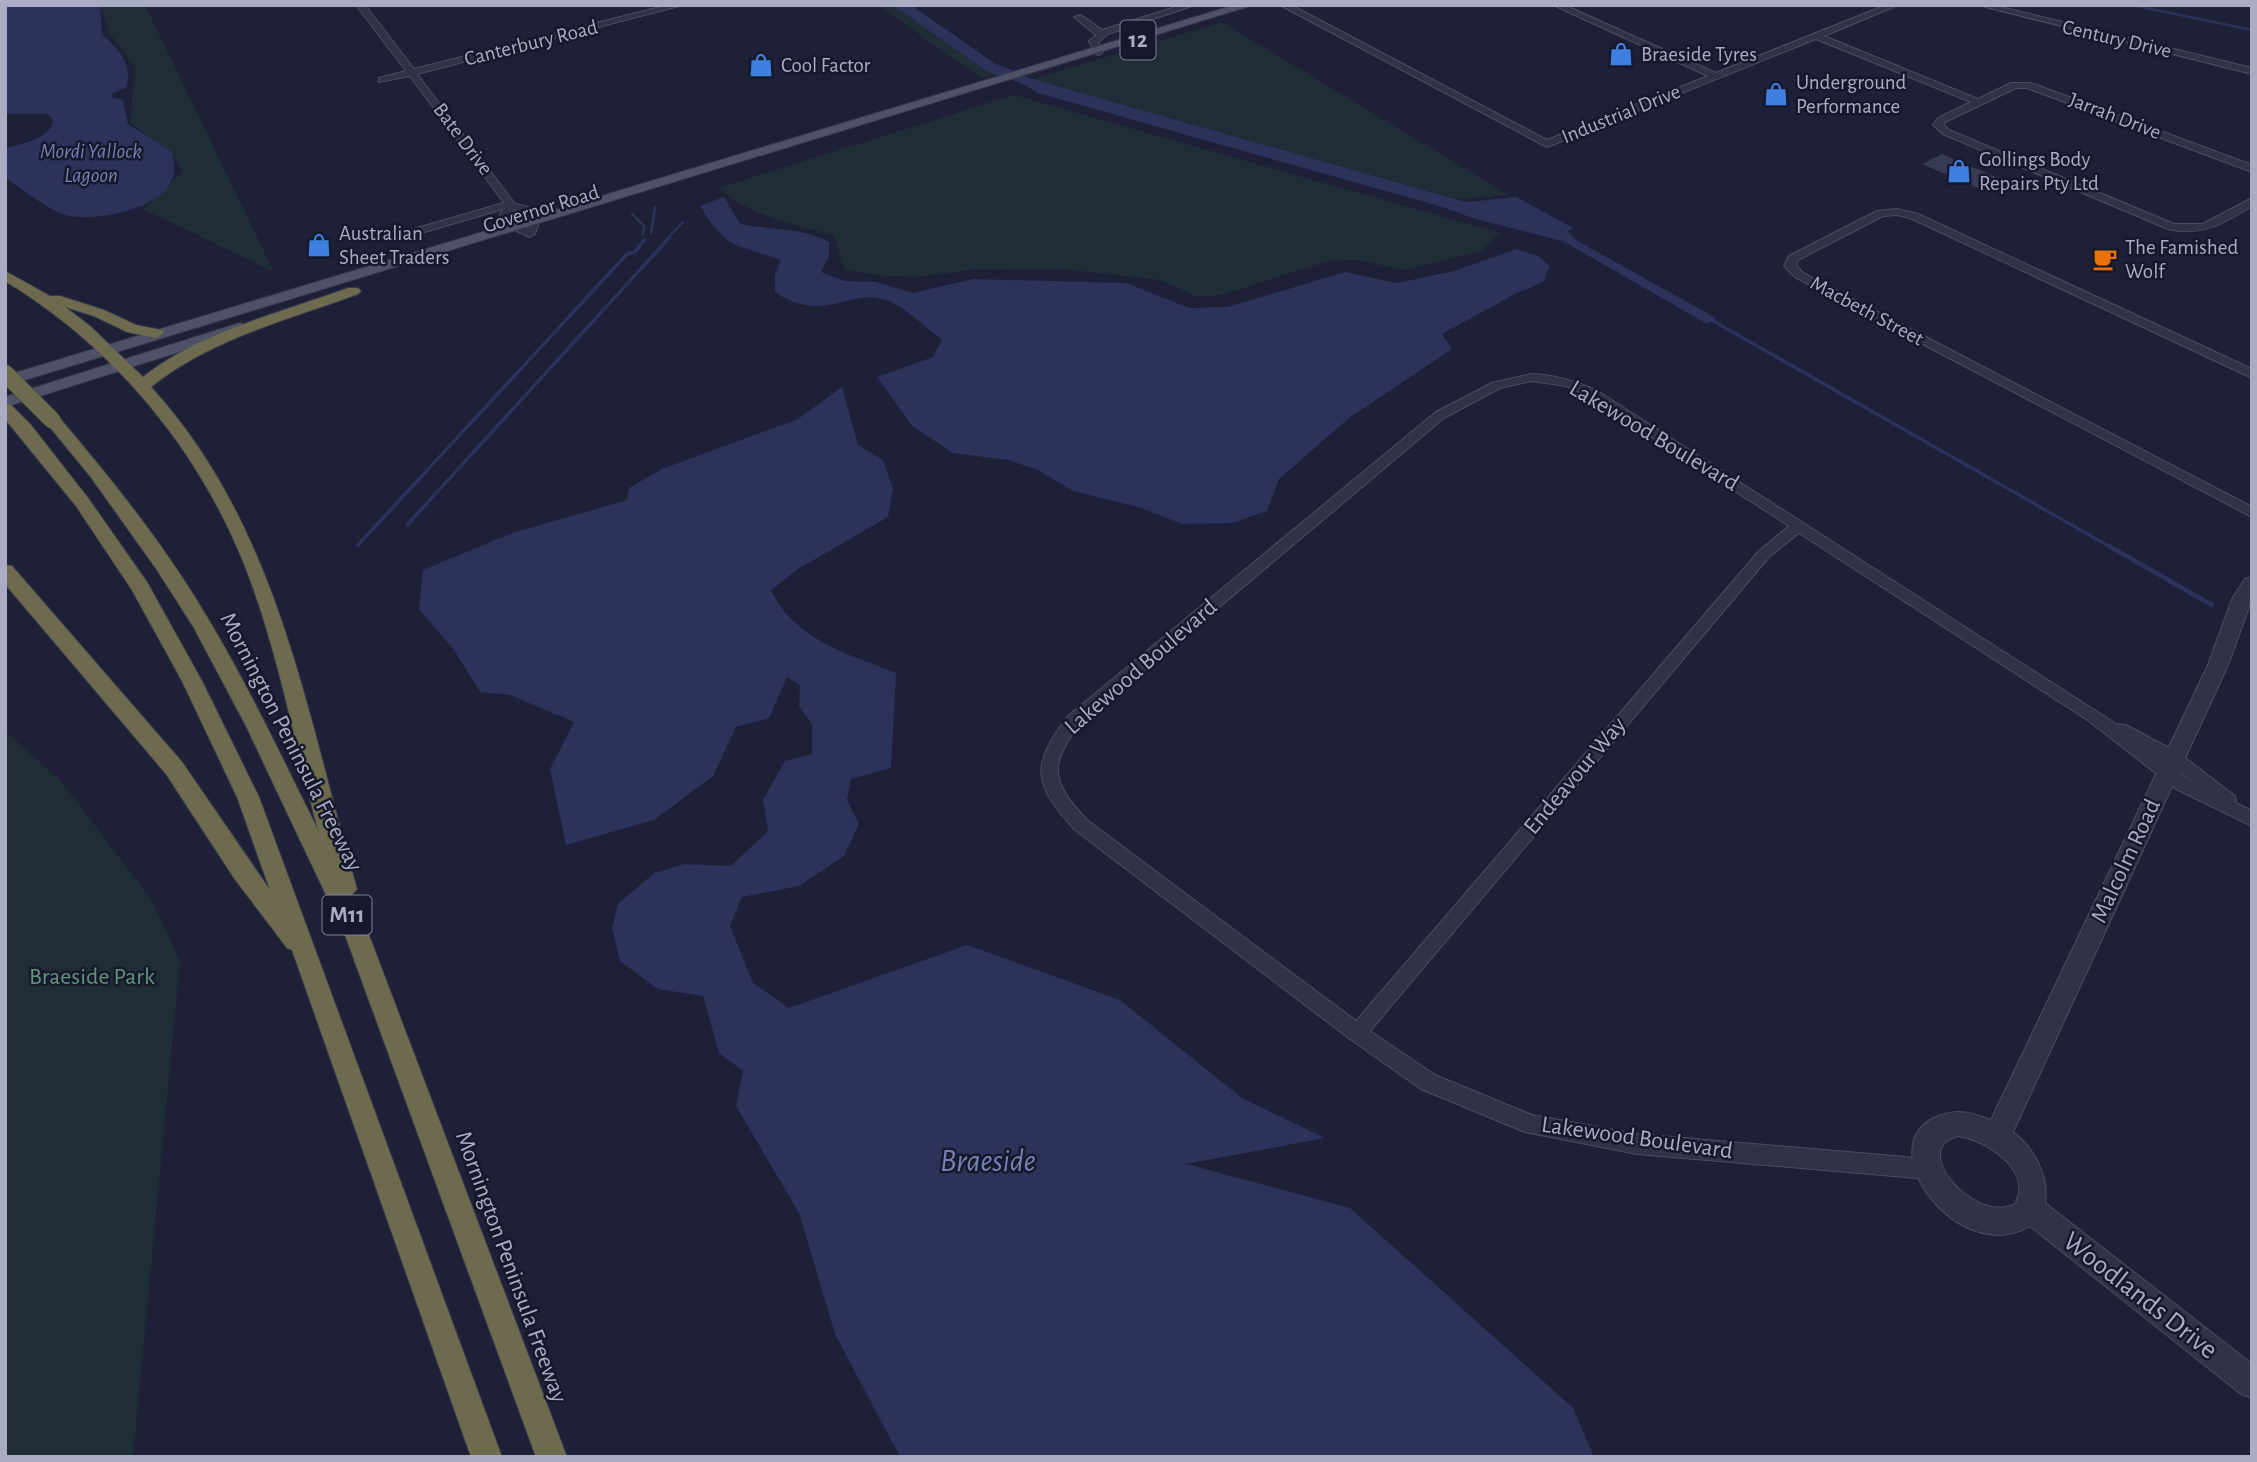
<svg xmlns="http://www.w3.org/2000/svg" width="2257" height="1462" viewBox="0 0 2257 1462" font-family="'Alegreya Sans',sans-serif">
<rect width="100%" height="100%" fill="#1d2036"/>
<g fill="#1f2d37">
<polygon points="100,5 145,5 274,272 143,209 183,171 170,151 130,123 135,67 111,35"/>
<polygon points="878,5 893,5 986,71 1000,74 981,78"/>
<polygon points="1222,22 1509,195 1456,199 1033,79"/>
<path d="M1014,95L1500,233L1481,251L1433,263L1401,270L1364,261L1334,259L1222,295L1197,297L1160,280L1072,270L978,269L917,277L875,275L844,269L834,235C792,224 751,216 718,188Z"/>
<polygon points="5,731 60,780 151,899 180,961 133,1457 5,1457"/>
</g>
<g fill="#2c325a">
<path d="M5,5H100L102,34C119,50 132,62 127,87L112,94L113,98L123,100L128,124L172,152C174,161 176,170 172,179C162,209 94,223 66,215C45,209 24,189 5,178V148C21,144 51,139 53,120L48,114H5Z"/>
<polygon points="893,5 911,5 994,63 1033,79 1466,202 1516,197 1573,228 1568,231 1576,240 1716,318 1707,324 1563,241 1472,218 1446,208 1038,93 1021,83 986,71"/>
<path d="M724,197L740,224C770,230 803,227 829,242V256L821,272L844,281L876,282L913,293L973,279L1126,283L1189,308L1228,307L1345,272L1397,283L1454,271L1516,249L1538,256L1550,266L1543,282L1515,294L1442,334L1452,349L1349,418L1279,479L1267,511L1232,523L1182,524L1139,507L1073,491L1038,470L1008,460L953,453L912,426L877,377L933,357L942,340C927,329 905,307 889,301C851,285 824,326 775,292V275L781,260C735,243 728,251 700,206Z"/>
<path d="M842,387L858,445L883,460L893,489L888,517L798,569L771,590C793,639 850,655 896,673L891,768L851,779L847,800L859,824L844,856L799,886L742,897L730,926L753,983L789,1008L967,945L1120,1000L1242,1098L1325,1138L1186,1164L1350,1208L1573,1408L1594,1457H900L835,1334L799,1213L736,1106L743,1071L719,1053L703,996L658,989L620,961L612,928L618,904L654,873L684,864L731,866L768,831L763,800L785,761L812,754V725L799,706L800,685L787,677L769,718L736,727L713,776L654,820L566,845L550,769L574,722L510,695L480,692L454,650L419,609L423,570L515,532L627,500L629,488L662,469L798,419Z"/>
</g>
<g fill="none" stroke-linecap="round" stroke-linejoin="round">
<g stroke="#2c325a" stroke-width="2.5">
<polyline points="2132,5 2252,30"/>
<polyline points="632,214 644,226 643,234"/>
<polyline points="651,233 655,207"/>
<polyline points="667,239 683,222"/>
</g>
<g stroke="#2c325a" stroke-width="3.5">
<polyline points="1708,318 2112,548"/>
<polyline points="407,525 669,238"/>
<polyline points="358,545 627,254 635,252 644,240"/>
</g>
<polyline stroke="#2c325a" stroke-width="4.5" points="2109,546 2212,605"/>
</g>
<polygon fill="#383b56" points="1942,154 1996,177 1978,188 1922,164"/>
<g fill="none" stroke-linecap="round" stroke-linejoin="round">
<g stroke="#4b4d62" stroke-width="2">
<g id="minor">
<path d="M356,5H365L414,69L668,5H683L417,74L515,204L528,207L539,223L535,234L530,237L512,229L500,215L503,209L411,236H403V232L504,203L410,76L379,82V78L406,71ZM513,210L520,211L529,223L527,229L511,217Z"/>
<polygon points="1182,5 1195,5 1108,34 1098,42 1103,52 1099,55 1096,54 1089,41 1096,35 1074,17 1081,15 1102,30"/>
<path d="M1280,5H1291L1547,140L1708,76L1553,5H1564L1716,73L1886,5H1898L1824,36L1978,99L2011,83H2031L2252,165V172L2027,88H2016L1945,122L1943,124L1949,130L2174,224H2203L2252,198V206C2224,223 2202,237 2168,229L1943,134L1933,125L1938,118L1971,102L1816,39L1547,147Z"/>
<polygon points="1978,5 1993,5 2252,68 2252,74"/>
<polygon points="1897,209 1918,214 2252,369 2252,378 1910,218 1897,215 1883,216 1798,260 1796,265 1803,273 2252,507 2252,517 1795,277 1784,266 1789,256 1877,211"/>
<path d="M1532,374C1556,375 1575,381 1596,390L2116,724L2126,725L2180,754L2235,796L2236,803L2252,811V826L2176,789L2089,721L1799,533L1769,557L1370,1031L1435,1075L1532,1115L1637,1134L1928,1159L1935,1162L1938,1169L1935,1176L1928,1179L1637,1154L1525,1132L1421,1089L1350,1039L1075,830C1033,784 1030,766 1068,716L1436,412L1492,383ZM1532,381L1566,386L1588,396L1789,526L1759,551L1356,1021L1087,820C1052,782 1047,767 1080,724L1444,418L1500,388ZM2159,757L2193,782L2188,779Z"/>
</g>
</g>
<g stroke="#4b4d62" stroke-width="2">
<path id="tertiary" d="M2252,577V599L2228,665L2013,1132C2034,1148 2049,1176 2045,1203L2252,1364V1398L2241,1394L2030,1226C1961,1268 1870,1150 1934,1118C1955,1108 1970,1112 1991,1120L2208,665L2232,599L2245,579ZM1958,1136C1986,1141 2032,1168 2016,1203C1976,1227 1907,1148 1958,1136Z"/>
</g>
<g stroke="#3a3c50" stroke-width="2">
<g id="primary">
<polygon points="1235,5 1253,5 5,386 5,376"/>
<polygon points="240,323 245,325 248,328 245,331 5,407 5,397"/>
</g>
</g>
<g stroke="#383b4e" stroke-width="2">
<g id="motorway">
<path d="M5,271L50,296H60L104,310L136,325L162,330L164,333L156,338L127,332L94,316L65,307L90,326L143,377C199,332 280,313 348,288H358L361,291L358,294C288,320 210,339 151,387C279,527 306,713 357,889L350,897L369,935L567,1457H536L345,935L246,726L194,628L157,570L90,476L44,420L52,415L58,416C113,481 167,548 210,622C250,689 283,760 318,830C295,745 278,651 246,569C199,449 115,348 5,281Z"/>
<polygon points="5,404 11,405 31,425 88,498 147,582 202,681 259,797 502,1457 471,1457 292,950 287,948 234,878 166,774 5,584 5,565 12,566 182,762 270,890 237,797 182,681 132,590 76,506 5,419"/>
</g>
</g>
<use href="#minor" fill="#303346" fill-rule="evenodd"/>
<use href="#tertiary" fill="#303346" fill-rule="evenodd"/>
<use href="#primary" fill="#4e5167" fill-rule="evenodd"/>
<use href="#motorway" fill="#6d6a4d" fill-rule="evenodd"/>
<g stroke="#383b4e" stroke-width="18" stroke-linecap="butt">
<polyline id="motorway-bridge" points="5,373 52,420"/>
</g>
<use href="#motorway-bridge" stroke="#6d6a4d" stroke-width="17"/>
</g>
<defs>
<g id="shop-bare" transform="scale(1.89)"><path d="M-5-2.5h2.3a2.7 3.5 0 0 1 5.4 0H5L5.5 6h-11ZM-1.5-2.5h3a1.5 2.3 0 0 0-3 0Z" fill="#3f7fe0" stroke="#16192b" stroke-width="2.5" paint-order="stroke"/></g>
<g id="cafe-bare" transform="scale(1.89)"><path d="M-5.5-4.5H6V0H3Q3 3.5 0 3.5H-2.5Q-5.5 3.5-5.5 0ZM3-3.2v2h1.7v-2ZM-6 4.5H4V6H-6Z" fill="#e8710a" stroke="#16192b" stroke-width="2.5" paint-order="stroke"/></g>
</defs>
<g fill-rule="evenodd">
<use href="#shop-bare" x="1621" y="54"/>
<use href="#shop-bare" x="761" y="65"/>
<use href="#shop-bare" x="1776" y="94"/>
<use href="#shop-bare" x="1959" y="171"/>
<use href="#shop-bare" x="319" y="245"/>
<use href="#cafe-bare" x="2105" y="259"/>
</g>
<g text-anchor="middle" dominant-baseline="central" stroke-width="5" stroke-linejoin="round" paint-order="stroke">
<g font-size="21" fill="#aaacc4" stroke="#16192b">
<text transform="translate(2117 39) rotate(13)">Century Drive</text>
<text transform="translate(531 43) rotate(-14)">Canterbury Road</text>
<text transform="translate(1621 114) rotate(-22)">Industrial Drive</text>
<text transform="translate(2115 116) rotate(21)">Jarrah Drive</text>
<text transform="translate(463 139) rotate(53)">Bate Drive</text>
<text transform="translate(541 209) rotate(-17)">Governor Road</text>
<text transform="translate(1867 311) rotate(28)">Macbeth Street</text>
</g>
<g font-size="21" fill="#aaacc4" stroke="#16192b" text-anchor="start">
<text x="1641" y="54">Braeside Tyres</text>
<text x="781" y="65">Cool Factor</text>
<text x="1796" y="82">Underground<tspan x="1796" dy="24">Performance</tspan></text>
<text x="1979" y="159">Gollings Body<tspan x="1979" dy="24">Repairs Pty Ltd</tspan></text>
<text x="339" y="233">Australian<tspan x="339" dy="24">Sheet Traders</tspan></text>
<text x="2125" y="247">The Famished<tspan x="2125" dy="24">Wolf</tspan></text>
</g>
<g font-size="21" font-style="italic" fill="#7780b4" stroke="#16192b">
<text x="91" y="151">Mordi Yallock<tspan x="91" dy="24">Lagoon</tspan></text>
</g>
<g fill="#16192b" stroke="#7e8096" stroke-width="2">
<rect x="1120.5" y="20.5" width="35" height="39" rx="5"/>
<rect x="322.5" y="895.5" width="49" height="39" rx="5"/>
</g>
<g font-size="23" font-weight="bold" fill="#aaacc4">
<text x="1138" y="40">12</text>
<text x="347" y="915">M11</text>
</g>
<g font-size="24" fill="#aaacc4" stroke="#16192b">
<text transform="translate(1654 436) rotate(31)">Lakewood Boulevard</text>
<text transform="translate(1141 667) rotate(-41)">Lakewood Boulevard</text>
<text transform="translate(291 742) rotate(63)">Mornington Peninsula Freeway</text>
<text transform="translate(1575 776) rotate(-50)">Endeavour Way</text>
<text transform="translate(2126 861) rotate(-65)">Malcolm Road</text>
<text transform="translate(1637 1138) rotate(8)">Lakewood Boulevard</text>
<text transform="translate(511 1267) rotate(70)">Mornington Peninsula Freeway</text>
</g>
<g font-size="24" fill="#60957c" stroke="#16192b">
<text x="92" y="977">Braeside Park</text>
</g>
<g font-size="28" fill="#aaacc4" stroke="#16192b">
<text transform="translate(2140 1296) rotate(38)">Woodlands Drive</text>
</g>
<g font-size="32" font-style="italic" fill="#7780b4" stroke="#16192b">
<text x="988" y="1161">Braeside</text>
</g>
</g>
<rect width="2257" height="1462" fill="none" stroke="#aaacc4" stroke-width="14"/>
</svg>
